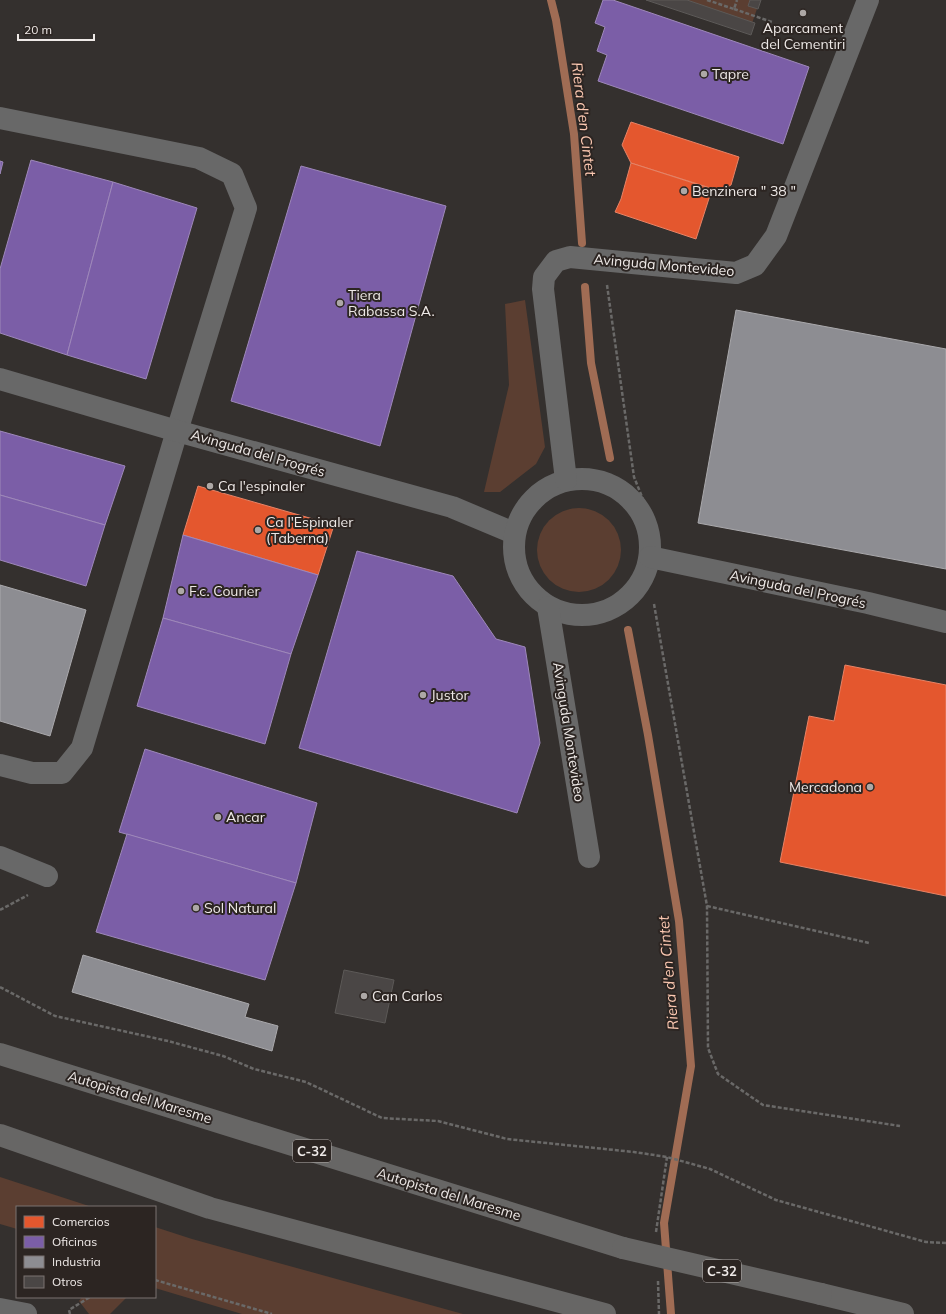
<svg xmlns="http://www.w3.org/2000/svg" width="946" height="1314" viewBox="0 0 946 1314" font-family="Mulish,sans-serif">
<rect width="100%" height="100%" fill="#34302e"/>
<g fill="#5b3e31">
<polygon points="650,0 760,0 749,32"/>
<polygon points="525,300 545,447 536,464 500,492 484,492 509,385 505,304"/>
<circle cx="579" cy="550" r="42"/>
<polygon points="0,1177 92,1207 17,1207 17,1229 0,1224"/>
<polygon points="155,1227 192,1239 463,1314 242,1314 155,1288"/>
<polygon points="82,1297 127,1297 110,1314 89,1314 79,1301"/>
</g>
<g fill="#e4572e" stroke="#e78366">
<polygon points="631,122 739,157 731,185 720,191 631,163 622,145"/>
<polygon points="631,163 712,189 696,239 615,212 621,199"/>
<polygon points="198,486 334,525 318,575 183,535"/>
<polygon points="845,665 946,685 946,896 780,862 809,716 834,721"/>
</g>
<g fill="#7b5ea7" stroke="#9e88ba">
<polygon points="603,0 613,0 809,67 783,144 598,81 607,55 597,51 605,27 595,23"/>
<polygon points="31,160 113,182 67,355 0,333 0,269"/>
<polygon points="0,161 3,162 0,174"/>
<polygon points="301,166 446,206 380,446 231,401"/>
<polygon points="113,182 197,208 146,379 67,355"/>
<polygon points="0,431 125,466 105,525 0,495"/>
<polygon points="0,495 105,525 86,586 0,560"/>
<polygon points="183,535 318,575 291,654 163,618"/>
<polygon points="357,551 453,576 496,639 525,647 540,743 517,813 299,748"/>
<polygon points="163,618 291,654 265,744 137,706"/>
<polygon points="145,749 317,803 296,883 119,832"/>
<polygon points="127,834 296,883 265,980 96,932"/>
</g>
<g fill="#8d8d92" stroke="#aaa9ac">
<polygon points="736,310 946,349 946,569 698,523"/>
<polygon points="0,585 86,610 50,736 0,721"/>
<polygon points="83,955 249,1004 245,1017 278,1026 272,1051 72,992"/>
</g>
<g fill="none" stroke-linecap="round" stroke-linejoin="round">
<g stroke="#a06c54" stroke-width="8">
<polyline points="551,0 556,20 574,134 582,243"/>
<polyline points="585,287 591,363 610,458"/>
<polyline points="628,630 648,735 679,921 691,1066 664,1223 671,1314"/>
</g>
</g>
<g fill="#4a4645" stroke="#5c5957">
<polygon points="646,0 687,0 755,23 751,35"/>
<polygon points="750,0 761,0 758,9 748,6"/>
<polygon points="344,970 394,980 385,1023 335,1013"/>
</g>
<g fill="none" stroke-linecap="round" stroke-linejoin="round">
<g stroke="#6a6968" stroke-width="2.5" stroke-dasharray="4 2" stroke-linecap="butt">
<polyline points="707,0 734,9 737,0"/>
<polyline points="734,9 772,22"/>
<polyline points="607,285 634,477 657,534"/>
<polyline points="654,604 707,906 708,1048 718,1074 763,1105 900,1126"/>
<polyline points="707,906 869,943"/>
<polyline points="0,910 28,895"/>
<polyline points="0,987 55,1016 168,1041 223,1056 254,1069 306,1082 382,1118 438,1121 507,1139 634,1152 667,1157 710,1169 776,1200 926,1242 946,1243"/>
<polyline points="656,1232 667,1157"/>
<polyline points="155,1280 272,1314"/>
<polyline points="658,1281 659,1314"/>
<polyline points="70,1314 69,1310 90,1297"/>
</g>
<g stroke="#686868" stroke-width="22">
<polyline points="0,118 199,158 232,174 246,208 177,431 82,748 62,773 32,773 0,765"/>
<polyline points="0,379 177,431 452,507 514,533"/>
<circle cx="582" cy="547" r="68"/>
<polyline points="566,480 543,289 544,277 556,261 570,257 736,273 755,265 776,236 868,0"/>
<polyline points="650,557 868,603 946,622"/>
<polyline points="548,607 589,857"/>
<polyline points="0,857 47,876"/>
<polyline points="0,1309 26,1314"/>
</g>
<g stroke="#676665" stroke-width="22">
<polyline points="0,1054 623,1248"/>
<polyline points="0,1135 210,1208 605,1314"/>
<polyline points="821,1294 903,1314"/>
</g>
<polyline stroke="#676665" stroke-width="22" points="623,1248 821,1294"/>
</g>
<g fill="#ada8a6" stroke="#2c2522" stroke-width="1.5">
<circle cx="803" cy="13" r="4"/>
<circle cx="704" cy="74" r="4"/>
<circle cx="684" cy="191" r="4"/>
<circle cx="340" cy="303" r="4"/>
<circle cx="210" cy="486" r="4"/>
<circle cx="258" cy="530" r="4"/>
<circle cx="181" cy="591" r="4"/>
<circle cx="423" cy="695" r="4"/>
<circle cx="870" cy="787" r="4"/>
<circle cx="218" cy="817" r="4"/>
<circle cx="196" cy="908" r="4"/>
<circle cx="364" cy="996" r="4"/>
</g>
<g text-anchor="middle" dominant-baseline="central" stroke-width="4" stroke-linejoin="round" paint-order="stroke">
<g fill="#2c2522" stroke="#b4aeac" stroke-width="1">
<rect x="293" y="1140" width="38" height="22" rx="3"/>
<rect x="703" y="1260" width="38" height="22" rx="3"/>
</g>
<g font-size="13" font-weight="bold" fill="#eee9e7">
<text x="312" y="1151">C-32</text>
<text x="722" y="1271">C-32</text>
</g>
<g font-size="14" fill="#eee9e7" stroke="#2c2522" text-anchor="start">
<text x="803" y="28" text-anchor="middle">Aparcament<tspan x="803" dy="16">del Cementiri</tspan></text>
<text x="712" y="74">Tapre</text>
<text x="692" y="191">Benzinera " 38 "</text>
<text x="348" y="295">Tiera<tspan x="348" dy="16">Rabassa S.A.</tspan></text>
<text x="218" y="486">Ca l'espinaler</text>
<text x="266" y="522">Ca l'Espinaler<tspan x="266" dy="16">(Taberna)</tspan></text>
<text x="189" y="591">F.c. Courier</text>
<text x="431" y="695">Justor</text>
<text x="862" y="787" text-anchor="end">Mercadona</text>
<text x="226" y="817">Ancar</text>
<text x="204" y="908">Sol Natural</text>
<text x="372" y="996">Can Carlos</text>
</g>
<g font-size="14" fill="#eee9e7" stroke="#2c2522">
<text transform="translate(664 265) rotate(5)">Avinguda Montevideo</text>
<text transform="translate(258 453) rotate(16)">Avinguda del Progrés</text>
<text transform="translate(798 589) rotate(12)">Avinguda del Progrés</text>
<text transform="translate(569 732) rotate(81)">Avinguda Montevideo</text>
<text transform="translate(140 1097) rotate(17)">Autopista del Maresme</text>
<text transform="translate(449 1194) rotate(17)">Autopista del Maresme</text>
</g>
<g font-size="15" font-style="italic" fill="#fecab3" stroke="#2c2522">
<text transform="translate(584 119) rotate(83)">Riera d'en Cintet</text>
<text transform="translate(668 973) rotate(-95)">Riera d'en Cintet</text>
</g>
</g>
<rect x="16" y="1206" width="140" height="92" fill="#2c2522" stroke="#7a7371"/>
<rect x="24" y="1216" width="20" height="12" fill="#e4572e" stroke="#7a7371"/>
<text x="52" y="1226" font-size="12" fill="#eee9e7">Comercios</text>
<rect x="24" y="1236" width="20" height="12" fill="#7b5ea7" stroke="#7a7371"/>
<text x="52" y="1246" font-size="12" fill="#eee9e7">Oficinas</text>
<rect x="24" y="1256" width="20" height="12" fill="#8d8d92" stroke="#7a7371"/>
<text x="52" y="1266" font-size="12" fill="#eee9e7">Industria</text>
<rect x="24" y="1276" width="20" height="12" fill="#4a4645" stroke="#7a7371"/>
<text x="52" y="1286" font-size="12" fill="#eee9e7">Otros</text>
<path d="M18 34v6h76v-6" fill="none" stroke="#eee9e7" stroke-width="2"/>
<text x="24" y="34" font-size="12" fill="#eee9e7" stroke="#2c2522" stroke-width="3" paint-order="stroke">20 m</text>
</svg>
